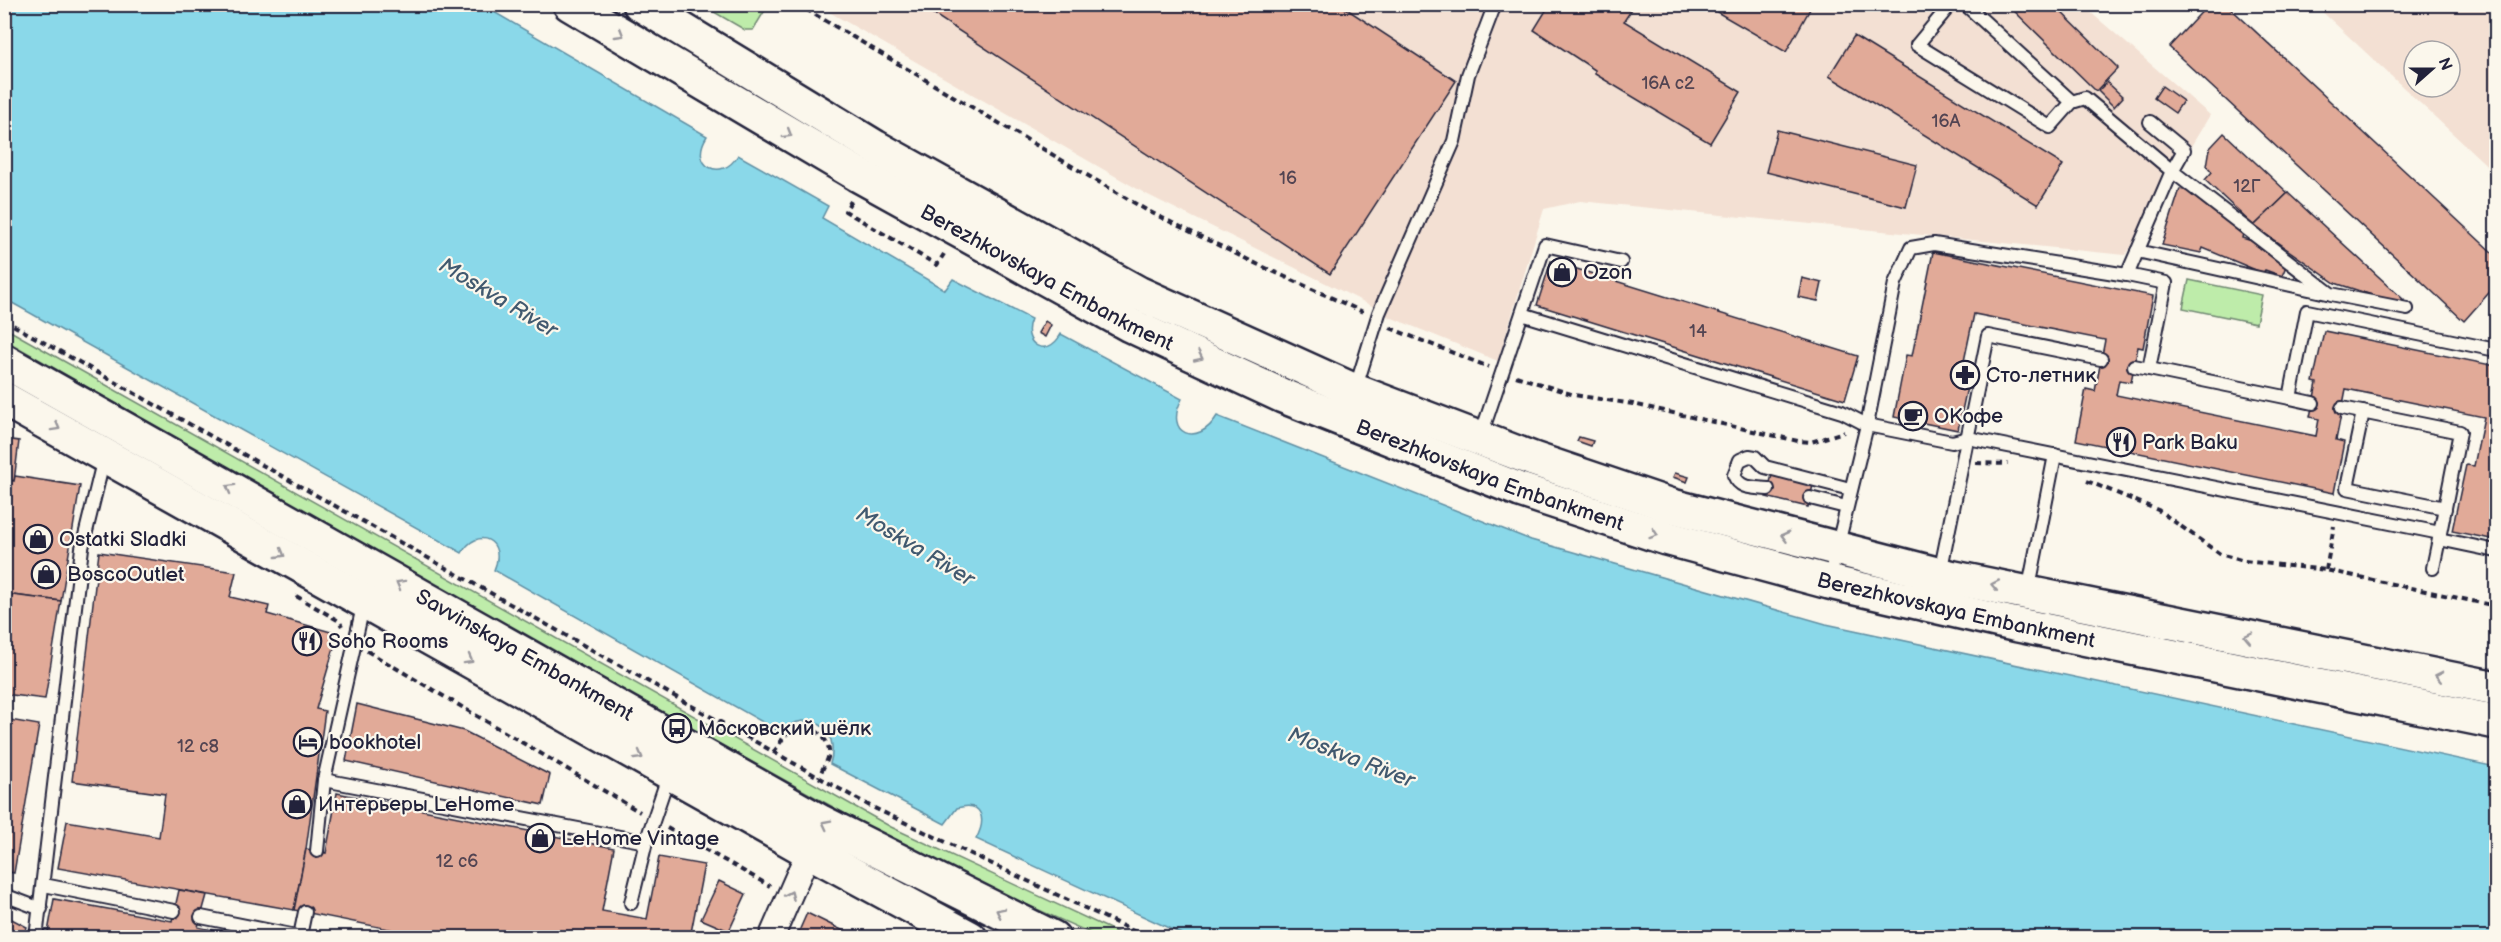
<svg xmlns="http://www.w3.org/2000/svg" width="2501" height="942" viewBox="0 0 2501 942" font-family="'Balsamiq Sans',sans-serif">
<rect width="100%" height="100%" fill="#fbf7ec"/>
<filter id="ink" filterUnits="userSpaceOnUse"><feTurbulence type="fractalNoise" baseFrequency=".0167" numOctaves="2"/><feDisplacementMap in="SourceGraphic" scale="12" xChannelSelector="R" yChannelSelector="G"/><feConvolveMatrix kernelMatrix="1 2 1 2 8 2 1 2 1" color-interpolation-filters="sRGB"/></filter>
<g filter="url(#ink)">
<g fill="#f3e0d3" fill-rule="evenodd">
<polygon points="817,5 2082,5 2210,115 2125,255 1580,201 1544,209 1498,361 1375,311 1374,307 1148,195"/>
<path d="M2315,5H2496V174ZM2414,51H2450V87H2414Z"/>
</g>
<g fill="#beecaa" stroke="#708772" stroke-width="1.5">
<polygon points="764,5 767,7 753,30 745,30 702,5"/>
<polygon points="2189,280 2262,295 2256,323 2183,308"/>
<polygon points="5,328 891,827 1127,937 1099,937 950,870 885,836 384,557 5,340"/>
</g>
<path fill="#8ad8e9" stroke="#608fa3" stroke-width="1.5" d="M5,4L482,5L707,136C688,166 722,183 738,155L828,206L822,218L945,290L953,279L1031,319C1020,344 1047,360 1061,334L1182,399C1163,434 1198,448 1217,416L1531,540L1826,624L2496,767V937H1188L976,839C986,821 984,800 957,808L945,824L830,764C841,727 809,707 780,732L494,570C507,540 477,526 462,553L5,299Z"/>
<g fill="#e1aa98" stroke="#22223b" stroke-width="1.5">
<polygon points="918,4 1339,4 1456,81 1330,274"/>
<polygon points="1550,4 1625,4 1632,9 1624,21 1741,92 1710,143 1595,74 1595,70 1534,30"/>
<polygon points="1703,4 1803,4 1810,9 1786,52"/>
<polygon points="2007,4 2053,4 2118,68 2096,91"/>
<polygon points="2209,4 2226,4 2496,256 2496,285 2464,321 2169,47"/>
<polygon points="1854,36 2063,165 2038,205 1829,76"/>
<polygon points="2107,82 2123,97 2114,107 2098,91"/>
<polygon points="2162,86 2183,101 2175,113 2154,98"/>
<polygon points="1777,130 1917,165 1906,207 1766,172"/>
<polygon points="2224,133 2288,193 2254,226 2205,180 2212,172 2207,166 2210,148"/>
<polygon points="2180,189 2191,192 2243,233 2242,238 2252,241 2286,266 2282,276 2265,270 2263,273 2203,248 2201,253 2162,245"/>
<polygon points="2288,193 2404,300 2403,305 2335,283 2254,226"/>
<polygon points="1933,252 2153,296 2143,348 2138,347 2131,382 2119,380 2116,395 2316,436 2319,419 2310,417 2317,383 2313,382 2324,331 2496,366 2496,540 2452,531 2466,465 2474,466 2484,417 2346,389 2336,440 2344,442 2334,493 2076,440 2086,389 2095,391 2105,340 1974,314 1963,366 1971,368 1958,430 1894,417 1906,355 1912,356"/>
<polygon points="1551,261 1858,356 1845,400 1537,305"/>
<polygon points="1802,278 1822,283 1818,301 1798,297"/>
<polygon points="1045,321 1051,325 1045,337 1038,333"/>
<polygon points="1579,437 1593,441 1591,446 1577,441"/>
<polygon points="4,439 19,441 14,481 4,479"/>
<polygon points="1675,473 1689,477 1687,482 1673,477"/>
<polygon points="1772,475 1813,485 1808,507 1766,497"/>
<polygon points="15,476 80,486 61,601 4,594 4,532 7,517 4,517 4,479 14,481"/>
<polygon points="99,552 236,572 230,597 269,606 267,614 338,634 316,709 325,711 306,849 294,910 58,868 67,821 159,837 165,794 72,781"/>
<polygon points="4,594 61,601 45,699 4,694"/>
<polygon points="357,704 464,731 550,775 543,805 346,761"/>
<polygon points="4,719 39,725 14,873 4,871"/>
<polygon points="337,793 614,848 602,911 647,919 659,857 704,865 690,938 398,938 399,931 294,910 306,849 326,853"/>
<polygon points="719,881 746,894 729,931 701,919"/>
<polygon points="179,890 207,895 198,927 247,938 76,938 48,932 54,899 172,921"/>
<polygon points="807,913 858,938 796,938"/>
<polygon points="4,915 27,927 21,938 4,938"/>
</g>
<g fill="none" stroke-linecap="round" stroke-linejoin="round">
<g stroke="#22223b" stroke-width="16">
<g id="service">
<polyline points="1965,4 2072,102"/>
<polyline points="2150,122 2184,150 2172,171 2331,294 2407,309"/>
<polyline points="2137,251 2327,293"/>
<polyline points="2127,275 2166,283 2149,369 2290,398 2307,311 2496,350"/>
<polyline points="1522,314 1842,412 1867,425 1952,442 1968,438 2440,533 2439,539 2496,551"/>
<polyline points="2134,366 2149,369"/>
<polyline points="1355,390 1379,313 1454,141 1468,75 1495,4"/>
<polyline points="2290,398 2313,403"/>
<polyline points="2342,408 2460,432 2440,533"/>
<polyline points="2363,412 2347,488 2445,508"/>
<polyline points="1480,438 1545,245 1621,262"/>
<path d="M1768,489C1754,487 1740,490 1734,475L1740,460L1749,456L1755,457L1765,467L1850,489"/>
<polyline points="1810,498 1846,507"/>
<polyline points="2433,568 2439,539"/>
<polyline points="1940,573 1988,336 2101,359"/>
<polyline points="1829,581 1867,425 1895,283 1911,248 1934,244 2127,275 2172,171 2085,98 2072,102 2050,127 1917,45 1951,4"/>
<polyline points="2028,592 2055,455"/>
<polyline points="324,780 646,842 669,774"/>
<polyline points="317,851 324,780 364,602"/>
<polyline points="44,885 174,911"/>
<polyline points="4,895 41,909"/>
<polyline points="631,903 646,842"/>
<polyline points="201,917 306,938"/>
<polyline points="300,936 305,912"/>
<polyline points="36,938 82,548 104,458"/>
</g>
</g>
<g stroke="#22223b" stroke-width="28">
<polyline id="minor" points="771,938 809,851"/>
</g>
<g stroke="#22223b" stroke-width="38">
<g id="secondary">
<path id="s1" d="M570,4L857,174L1130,325L1283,396L1520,490L1666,538L1829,582L2013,624L2496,722"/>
<polyline points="640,4 875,147 1138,293 1355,391 1533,459 1672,506 1940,575 2496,688"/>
<path id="s2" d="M4,361L821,822L1053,938"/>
<polyline points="4,399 809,851 970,938"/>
</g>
</g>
<g stroke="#22223b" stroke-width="4" stroke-dasharray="6 4.5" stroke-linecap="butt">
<polyline points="797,4 1148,211 1259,265 1363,312"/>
<polyline points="851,201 845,211 937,265 944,254"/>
<polyline points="4,320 870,806 1148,938"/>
<polyline points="1390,328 1489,367"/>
<polyline points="1516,376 1574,395 1633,404 1798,441 1811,442 1844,432"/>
<polyline points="1976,463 2008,464"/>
<polyline points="2087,481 2158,510 2220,554 2244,561 2326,570 2496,606"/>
<polyline points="2326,570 2334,526"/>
<polyline points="296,596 339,621 342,626"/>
<polyline points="367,651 640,812"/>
<path d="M773,752C779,747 781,739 787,734C803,720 827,731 829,751C829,761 822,768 819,777"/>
<polyline points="667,828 770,886"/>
</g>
<use href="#service" stroke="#fbf7ec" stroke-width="12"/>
<use href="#minor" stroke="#fbf7ec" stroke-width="24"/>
<use href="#secondary" stroke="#fbf7ec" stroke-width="33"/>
</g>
<defs><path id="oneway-chevron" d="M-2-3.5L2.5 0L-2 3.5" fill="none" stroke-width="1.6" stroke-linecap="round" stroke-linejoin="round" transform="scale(1.5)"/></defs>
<g stroke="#99979c">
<use href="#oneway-chevron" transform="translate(620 34) rotate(31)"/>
<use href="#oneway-chevron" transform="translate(788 134) rotate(31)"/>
<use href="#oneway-chevron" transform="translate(1199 357) rotate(25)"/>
<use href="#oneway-chevron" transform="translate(56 427) rotate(29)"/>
<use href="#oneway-chevron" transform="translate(230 488) rotate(-151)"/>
<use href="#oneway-chevron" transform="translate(1654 534) rotate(18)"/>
<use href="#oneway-chevron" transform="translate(1785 536) rotate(-165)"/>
<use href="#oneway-chevron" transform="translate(281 554) rotate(30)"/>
<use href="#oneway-chevron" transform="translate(400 584) rotate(-151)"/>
<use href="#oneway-chevron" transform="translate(1995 585) rotate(-169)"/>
<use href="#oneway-chevron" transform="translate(2248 637) rotate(-168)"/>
<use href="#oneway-chevron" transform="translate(469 660) rotate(29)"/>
<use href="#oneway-chevron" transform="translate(2439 676) rotate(-168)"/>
<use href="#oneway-chevron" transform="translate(639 756) rotate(29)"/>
<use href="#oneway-chevron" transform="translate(826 824) rotate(-153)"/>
<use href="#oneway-chevron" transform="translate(790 895) rotate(-66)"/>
<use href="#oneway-chevron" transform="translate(1000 912) rotate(-154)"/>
</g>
</g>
<defs>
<g id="shop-ring" transform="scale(1.5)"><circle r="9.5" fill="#fbf7ec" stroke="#22223b" stroke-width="1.5"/><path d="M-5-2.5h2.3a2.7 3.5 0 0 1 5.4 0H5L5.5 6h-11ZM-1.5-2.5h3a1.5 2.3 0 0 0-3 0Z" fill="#22223b"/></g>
<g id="pharmacy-ring" transform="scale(1.5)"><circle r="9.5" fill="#fbf7ec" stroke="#22223b" stroke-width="1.5"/><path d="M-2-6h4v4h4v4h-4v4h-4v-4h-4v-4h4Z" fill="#22223b"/></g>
<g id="cafe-ring" transform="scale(1.5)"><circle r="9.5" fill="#fbf7ec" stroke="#22223b" stroke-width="1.5"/><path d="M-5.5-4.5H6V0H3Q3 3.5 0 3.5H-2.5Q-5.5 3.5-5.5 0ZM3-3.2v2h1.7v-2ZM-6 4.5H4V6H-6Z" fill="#22223b"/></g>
<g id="restaurant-ring" transform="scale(1.5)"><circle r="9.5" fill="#fbf7ec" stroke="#22223b" stroke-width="1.5"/><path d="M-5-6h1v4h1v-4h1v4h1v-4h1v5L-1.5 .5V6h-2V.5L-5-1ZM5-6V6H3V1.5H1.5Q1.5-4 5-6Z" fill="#22223b"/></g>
<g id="bus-ring" transform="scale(1.5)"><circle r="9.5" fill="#fbf7ec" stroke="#22223b" stroke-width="1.5"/><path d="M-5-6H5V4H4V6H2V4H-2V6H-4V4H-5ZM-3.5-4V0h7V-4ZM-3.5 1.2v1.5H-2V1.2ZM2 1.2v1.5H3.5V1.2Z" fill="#22223b"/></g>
<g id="hotel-ring" transform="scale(1.5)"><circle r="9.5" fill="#fbf7ec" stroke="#22223b" stroke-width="1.5"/><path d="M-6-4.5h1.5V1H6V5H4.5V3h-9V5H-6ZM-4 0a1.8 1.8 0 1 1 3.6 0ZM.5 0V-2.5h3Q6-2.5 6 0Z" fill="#22223b"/></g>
</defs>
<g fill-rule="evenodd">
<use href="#shop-ring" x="1562" y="272"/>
<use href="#pharmacy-ring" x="1965" y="375"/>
<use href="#cafe-ring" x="1913" y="416"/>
<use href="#restaurant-ring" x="2121" y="442"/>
<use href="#shop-ring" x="38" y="539"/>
<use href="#shop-ring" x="46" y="574"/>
<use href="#restaurant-ring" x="307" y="641"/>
<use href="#bus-ring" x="677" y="728"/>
<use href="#hotel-ring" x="308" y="742"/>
<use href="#shop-ring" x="297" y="804"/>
<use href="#shop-ring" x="540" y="838"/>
</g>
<g text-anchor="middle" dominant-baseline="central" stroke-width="4.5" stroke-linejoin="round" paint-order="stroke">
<g font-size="18" fill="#524452">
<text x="1668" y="83">16А с2</text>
<text x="1946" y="121">16А</text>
<text x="1288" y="178">16</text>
<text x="2247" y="186">12Г</text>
<text x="1698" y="331">14</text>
<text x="198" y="746">12 с8</text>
<text x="457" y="861">12 с6</text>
</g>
<g font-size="21" fill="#22223b" stroke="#fbf7ec" text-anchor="start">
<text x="1583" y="272">Ozon</text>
<text x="1986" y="375">Сто-летник</text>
<text x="1934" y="416">ОКофе</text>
<text x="2142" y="442">Park Baku</text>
<text x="59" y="539">Ostatki Sladki</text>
<text x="67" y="574">BoscoOutlet</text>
<text x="328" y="641">Soho Rooms</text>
<text x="698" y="728">Московский шёлк</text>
<text x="329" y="742">bookhotel</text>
<text x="318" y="804">Интерьеры LeHome</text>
<text x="561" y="838">LeHome Vintage</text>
</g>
<g font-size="21" fill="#22223b" stroke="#fbf7ec">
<text stroke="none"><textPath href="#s1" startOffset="550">Berezhkovskaya Embankment</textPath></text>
<text stroke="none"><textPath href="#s1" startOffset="1036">Berezhkovskaya Embankment</textPath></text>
<text stroke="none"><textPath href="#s1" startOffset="1522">Berezhkovskaya Embankment</textPath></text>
<text stroke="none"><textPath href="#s2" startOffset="598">Savvinskaya Embankment</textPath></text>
</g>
<g font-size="22" font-style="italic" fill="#41596f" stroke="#fbf7ec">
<text transform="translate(498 298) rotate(31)">Moskva River</text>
<text transform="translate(915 547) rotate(31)">Moskva River</text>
<text transform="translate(1351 758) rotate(21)">Moskva River</text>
</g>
</g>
<rect width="2501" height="942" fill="none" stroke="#fbf7ec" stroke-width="24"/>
<rect x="12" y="12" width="2477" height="918" fill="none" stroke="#22223b" stroke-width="2" filter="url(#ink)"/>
<g transform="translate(2432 69) rotate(69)"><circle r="28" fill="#fbf7ec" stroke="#a4a2a5" stroke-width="1.5"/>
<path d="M0-4.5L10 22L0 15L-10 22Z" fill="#22223b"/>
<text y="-9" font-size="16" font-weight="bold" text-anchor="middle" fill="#22223b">N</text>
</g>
</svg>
